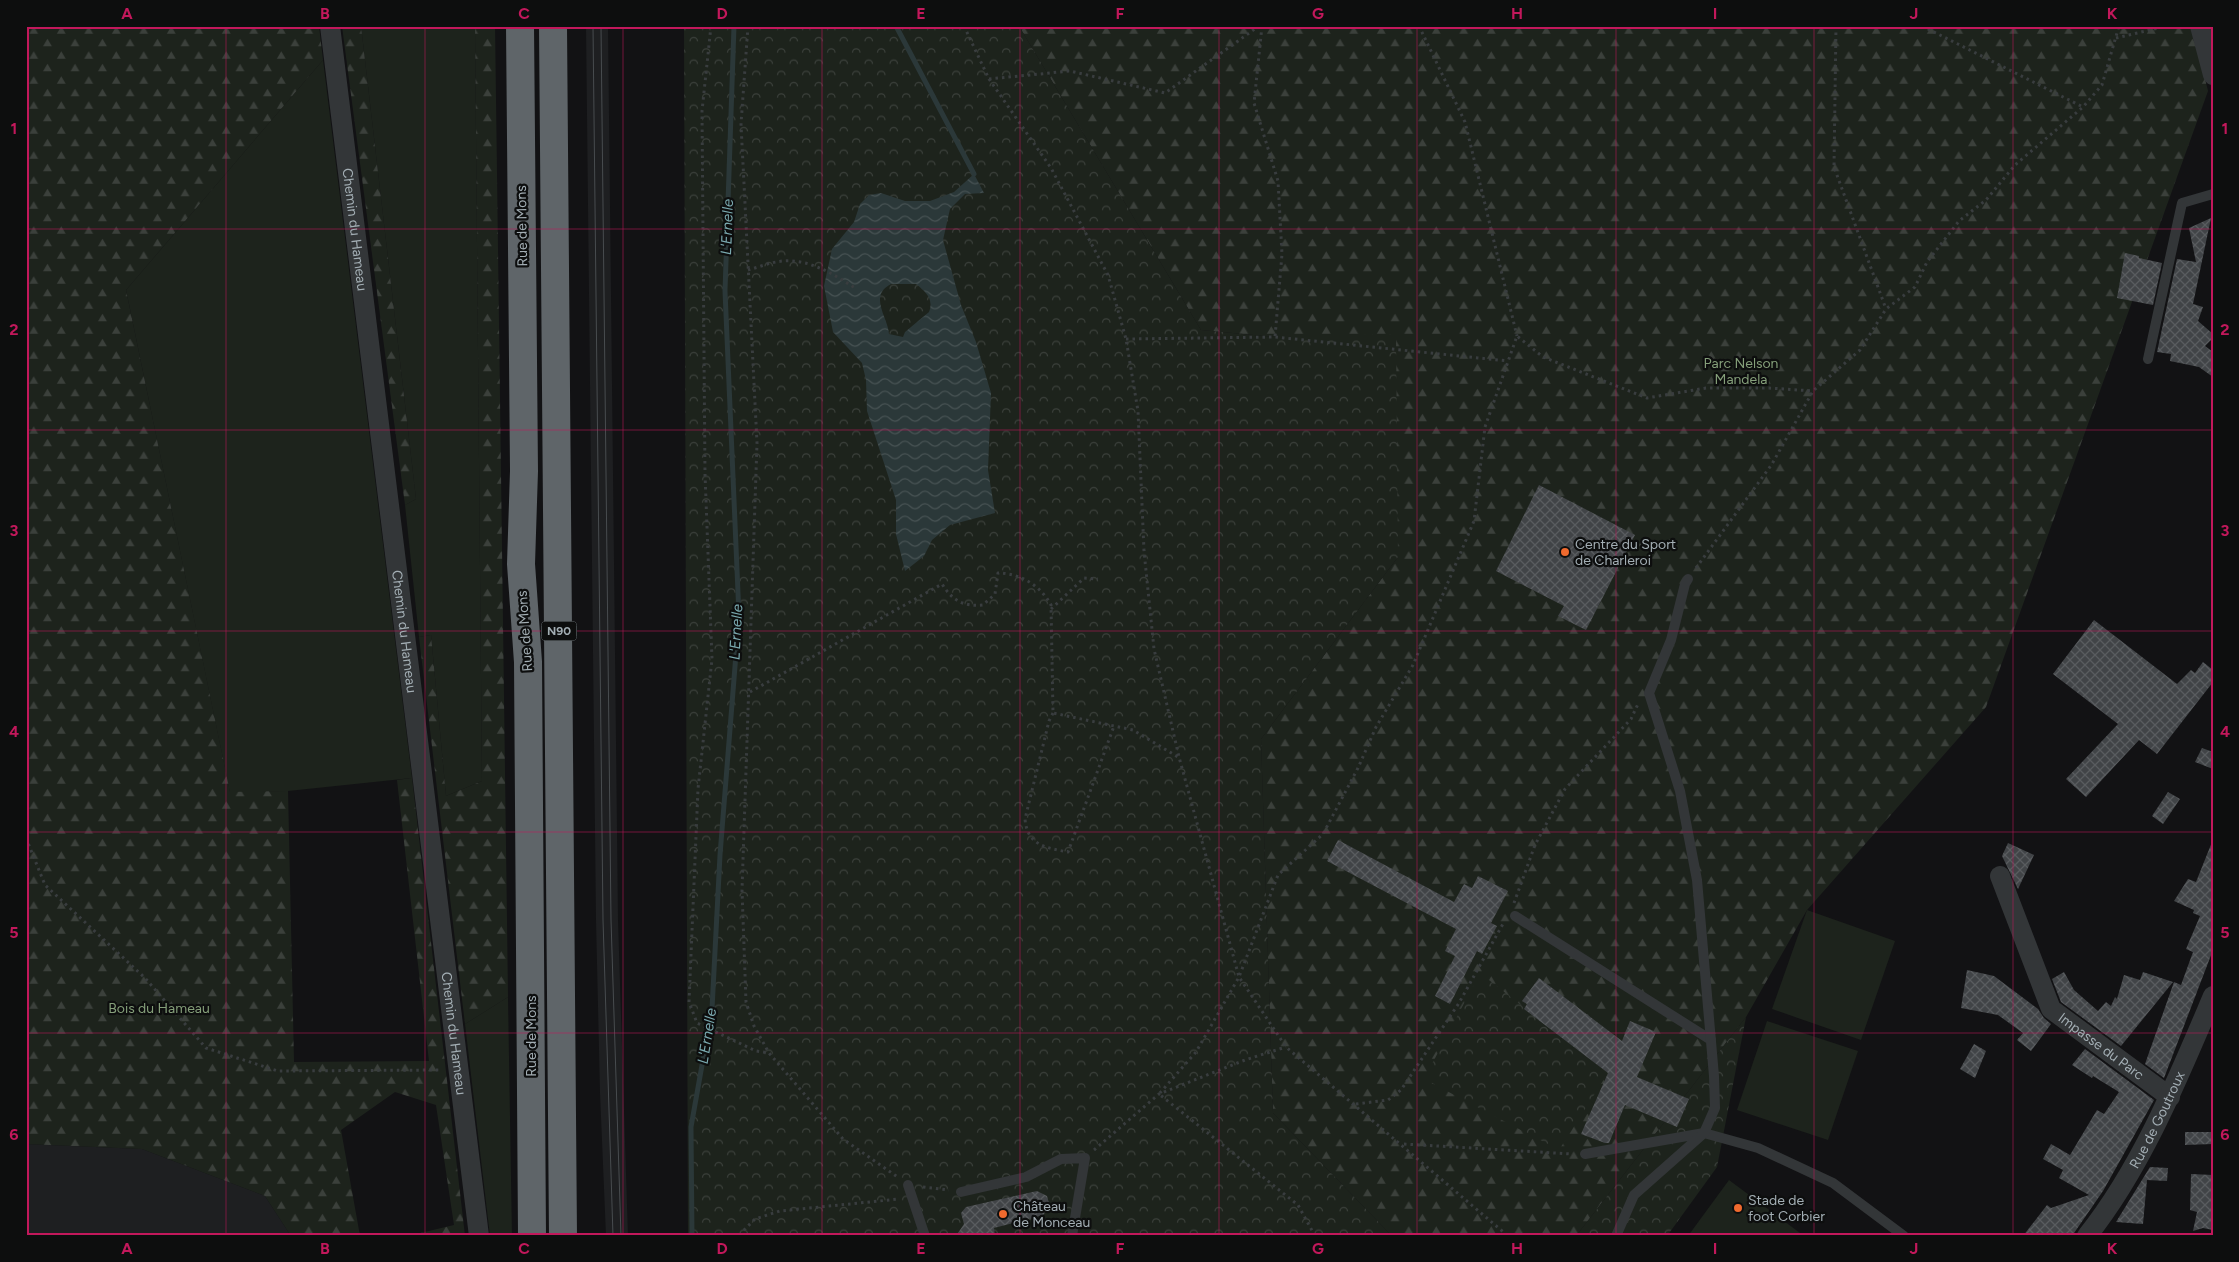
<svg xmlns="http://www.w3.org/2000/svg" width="2239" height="1262" viewBox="0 0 2239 1262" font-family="Figtree,sans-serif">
<defs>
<pattern id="forest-firs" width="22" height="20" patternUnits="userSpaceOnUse" patternTransform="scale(1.25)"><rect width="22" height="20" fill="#1d231c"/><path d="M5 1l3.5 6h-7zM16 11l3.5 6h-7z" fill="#3b403b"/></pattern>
<pattern id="park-crowns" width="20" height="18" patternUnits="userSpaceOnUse" patternTransform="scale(1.25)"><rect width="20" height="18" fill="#1d231c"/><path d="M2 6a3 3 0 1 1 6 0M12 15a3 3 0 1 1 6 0" fill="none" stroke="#3b403b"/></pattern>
<pattern id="water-waves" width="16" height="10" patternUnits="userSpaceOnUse" patternTransform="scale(1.25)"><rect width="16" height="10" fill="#2b3839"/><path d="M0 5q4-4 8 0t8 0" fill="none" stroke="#475253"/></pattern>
<pattern id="building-cross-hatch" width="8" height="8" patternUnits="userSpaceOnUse" patternTransform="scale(1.25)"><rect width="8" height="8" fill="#414447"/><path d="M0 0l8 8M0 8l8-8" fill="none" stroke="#595c5f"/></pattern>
</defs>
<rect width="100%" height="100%" fill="#121214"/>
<g fill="#1e1f21">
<polygon points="586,26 608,26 618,920 628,1236 606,1236 600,1093 596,920"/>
<polygon points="26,1144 142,1149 265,1196 291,1236 26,1236"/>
</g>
<g fill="#1d231c">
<polygon points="361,26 475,26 482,781 446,796 431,635 419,637 405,505 416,499"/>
<polygon points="323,60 412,778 288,791 230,793 126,290"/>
<polygon points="1807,910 1895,941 1861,1040 1772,1009"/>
<polygon points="508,997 512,1236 490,1236 465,1024"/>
<polygon points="1767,1021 1858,1051 1828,1140 1737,1110"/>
<polygon points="1729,1180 1804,1236 1688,1236"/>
</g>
<g fill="url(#forest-firs)">
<polygon points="26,26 319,26 323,60 126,290 230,792 288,791 294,1062 429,1061 397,780 412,778 465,1236 408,1236 454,1225 436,1105 395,1092 341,1130 360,1236 291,1236 265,1196 142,1149 26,1144"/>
<polygon points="342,26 361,26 416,499 405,505"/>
<polygon points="475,26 495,26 508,997 465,1024 419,637 431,635 446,796 482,781"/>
<polygon points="1019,26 2192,26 2208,91 1986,707 1807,910 1746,1017 1576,1236 1392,1236 1273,1113 1261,739 1398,557 1275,337 1201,330"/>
</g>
<g fill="url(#park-crowns)">
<polygon points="684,26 1019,26 1201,330 1275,337 1396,334 1398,557 1261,739 1273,1113 1392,1236 688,1236"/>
<polygon points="1480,973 1608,1073 1559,1150 1424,1079"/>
<polygon points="1746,1017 1717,1167 1667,1236 1576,1236"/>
</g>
<path fill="url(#water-waves)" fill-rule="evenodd" d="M974,174L984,193L965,194L950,209L943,240L961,305L976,342L991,393L988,470L995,513L950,525L932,540L924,556L905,571L896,534V500L867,411L866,380L862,363L833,332L824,286L832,249L854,222L860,204L869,195L881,193L905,201H930L954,192ZM891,284H916C926,292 934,299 929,312L905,332L903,337L889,334C888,317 868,296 891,284Z"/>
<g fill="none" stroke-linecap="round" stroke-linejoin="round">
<g stroke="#2b3839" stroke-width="5">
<polyline points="896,26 974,174"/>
<polyline points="692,1236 691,1127 712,1009 720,855 739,616 725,291 734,26"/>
</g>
</g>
<g fill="url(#building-cross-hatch)">
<polygon points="2211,218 2193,304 2203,307 2198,321 2213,334 2213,338 2205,346 2213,352 2213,377 2199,367 2170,361 2171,354 2157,352 2177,259 2196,262 2189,228"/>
<polygon points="2125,253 2139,256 2139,258 2162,263 2153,305 2117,298"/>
<polygon points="1539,485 1635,535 1586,630 1558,616 1564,606 1496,571"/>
<polygon points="2094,620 2177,684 2191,670 2195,673 2203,662 2213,670 2213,682 2157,754 2139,740 2086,797 2066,779 2118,724 2053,674"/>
<polygon points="2202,748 2213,752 2213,769 2195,762"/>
<polygon points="2168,792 2180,799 2163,824 2152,816"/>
<polygon points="1338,840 1454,902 1464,884 1472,888 1478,876 1508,891 1491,923 1497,926 1482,954 1477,951 1450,1004 1435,996 1455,956 1445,951 1456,929 1327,861"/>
<polygon points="2212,842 2213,950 2164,1078 2145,1064 2174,982 2181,985 2193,952 2186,949 2200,916 2193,913 2194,910 2174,901 2188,879 2196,882"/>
<polygon points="2008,843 2034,855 2018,889 2002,856"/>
<polygon points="1967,970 1994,976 2038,1009 2044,1018 2051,1024 2031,1051 2017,1040 2023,1033 1998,1015 1961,1008"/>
<polygon points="2064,972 2074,990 2098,1011 2106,1002 2111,1006 2115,997 2117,999 2124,975 2140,980 2143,972 2173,982 2121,1046 2061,1002 2052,979"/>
<polygon points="1539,978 1622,1041 1630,1021 1656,1032 1637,1077 1689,1099 1677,1127 1625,1105 1609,1143 1605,1143 1581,1134 1608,1073 1524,1009 1527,1004 1522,1001"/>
<polygon points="1974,1044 1986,1051 1975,1078 1960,1069"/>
<polygon points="2085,1049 2154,1100 2103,1191 2072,1236 2023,1236 2047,1205 2051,1208 2089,1195 2059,1178 2063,1170 2043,1159 2051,1144 2070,1155 2097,1110 2104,1114 2119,1092 2093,1076 2092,1078 2072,1065"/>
<polygon points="2185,1132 2213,1132 2213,1144 2185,1145"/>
<polygon points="2150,1167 2168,1168 2167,1181 2147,1180 2143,1224 2116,1222"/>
<polygon points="2191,1174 2213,1175 2213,1230 2203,1228 2193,1231 2197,1212 2190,1210"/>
<polygon points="1037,1191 1047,1196 1050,1207 1043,1215 994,1228 995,1236 956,1236 964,1224 961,1213 966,1207"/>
</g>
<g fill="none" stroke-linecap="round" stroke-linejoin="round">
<g stroke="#393d3f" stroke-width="3" stroke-dasharray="2.5 4" stroke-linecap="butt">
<polyline points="711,26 702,111 705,474 712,659 698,789 689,1002 697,1023 756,1051 769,1053"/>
<polyline points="748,26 741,124 757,443 742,890 746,1002 754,1026 769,1053 843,1139 899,1178"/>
<polyline points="964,26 989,79 1051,168 1108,275 1126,339 1138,411 1144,551 1154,649 1179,757 1239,977 1286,1047 1508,1236"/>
<polyline points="1262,26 1254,103 1278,181 1282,254 1275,337"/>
<polyline points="1419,26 1465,122 1517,336"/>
<polyline points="1836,26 1834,167 1886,309"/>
<polyline points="1922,26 2083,107"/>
<polyline points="2116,38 2167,26"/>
<polyline points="989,79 1070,71 1165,93 1259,26"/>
<path d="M748,270C759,267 771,262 783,261C810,259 833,274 855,288"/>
<polyline points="1126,339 1275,337 1508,361"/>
<polyline points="1696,568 1772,464 1813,391 1860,350 1886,309 1915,287 1927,262 1959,221 1986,200 2015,165 2083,107 2102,85 2119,26"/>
<polyline points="1051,609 1084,578 1098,579"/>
<path d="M750,692L942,584C952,600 963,607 983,605L995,594L998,573C1020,573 1041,586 1051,605L1053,713L1133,730L1178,757"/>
<path d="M1053,713L1049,721L1025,819C1027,845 1046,848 1068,852L1114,726"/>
<polyline points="26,838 45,885 145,978 206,1048 278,1071 440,1070"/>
<polyline points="1514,903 1535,845 1565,789 1631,719 1638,704"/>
<polyline points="1356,1104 1388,1100 1401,1090 1459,1003 1504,922"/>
<polyline points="1404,1144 1572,1154"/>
<polyline points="1094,1150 1159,1094 1245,1060 1286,1047"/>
<polyline points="923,1187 949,1190"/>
<polyline points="741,1236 743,1231 755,1219 780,1211 899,1199"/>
<polyline points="1315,1236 1298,1205 1159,1094 1196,1052 1239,977 1278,875 1323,834 1358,768 1376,727 1413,665 1474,521 1485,427 1517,336 1543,357 1647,398 1706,388 1769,388 1813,391"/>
</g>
<g stroke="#333638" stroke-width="10">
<polyline points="2148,359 2182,203 2213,194"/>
<polyline points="1515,916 1711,1040"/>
<polyline points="1585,1154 1704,1133 1758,1148 1833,1183 1904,1236"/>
<polyline points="908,1185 925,1236"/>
<polyline points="961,1192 1026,1177 1061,1159 1085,1158 1072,1236"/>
<polyline points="1616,1236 1634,1195 1704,1133 1715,1108 1714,1076 1697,880 1680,791 1649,693 1671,640 1685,584 1688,579"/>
</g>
<g stroke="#333638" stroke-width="20">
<path id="s1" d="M330,26L479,1236"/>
<polyline points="2200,26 2213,75"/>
<path id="s2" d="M2000,876L2051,1009L2170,1097"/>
<path id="s3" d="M2087,1236C2142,1167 2179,1076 2213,996"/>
</g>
<g stroke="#5f6569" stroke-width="28">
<polyline points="520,26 524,471 521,564 528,662 532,1236"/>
<polyline points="553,26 563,1236"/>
</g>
<g stroke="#484c4f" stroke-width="1">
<polyline points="593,26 603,920 613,1236"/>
<polyline points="601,26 611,920 621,1236"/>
</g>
</g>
<path fill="none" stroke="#c2185b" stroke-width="1" stroke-opacity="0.55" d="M226,26V1236M425,26V1236M623,26V1236M822,26V1236M1020,26V1236M1219,26V1236M1417,26V1236M1616,26V1236M1814,26V1236M2013,26V1236M26,229H2213M26,430H2213M26,631H2213M26,832H2213M26,1033H2213"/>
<g fill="#f06a2e" stroke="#0d0e0e" stroke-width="2">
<circle cx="1565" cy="552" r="5"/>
<circle cx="1738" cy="1208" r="5"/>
<circle cx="1003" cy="1214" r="5"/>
</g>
<g text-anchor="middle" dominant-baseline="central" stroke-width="4.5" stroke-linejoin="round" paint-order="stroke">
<rect fill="#0d0e0e" stroke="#767e82" stroke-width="1" x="541.5" y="621.5" width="35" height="19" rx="4"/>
<g font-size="12" font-weight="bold" fill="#a3aeb4">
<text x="559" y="631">N90</text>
</g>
<g font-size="14" fill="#a3aeb4" stroke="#0d0e0e">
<text transform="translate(522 226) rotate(-91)">Rue de Mons</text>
<text stroke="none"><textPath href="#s1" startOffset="205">Chemin du Hameau</textPath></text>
<text stroke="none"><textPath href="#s1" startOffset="610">Chemin du Hameau</textPath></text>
<text transform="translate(525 631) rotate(-94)">Rue de Mons</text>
<text stroke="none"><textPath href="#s1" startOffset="1015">Chemin du Hameau</textPath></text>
<text transform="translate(531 1036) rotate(-90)">Rue de Mons</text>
<text stroke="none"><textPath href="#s2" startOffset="205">Impasse du Parc</textPath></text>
<text stroke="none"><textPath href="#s3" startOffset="136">Rue de Goutroux</textPath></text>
</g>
<g font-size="14" fill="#859f7a" stroke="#0d0e0e">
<text x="1741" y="363">Parc Nelson<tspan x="1741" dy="16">Mandela</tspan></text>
<text x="159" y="1008">Bois du Hameau</text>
</g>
<g font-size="14" fill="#a3aeb4" stroke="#0d0e0e" text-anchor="start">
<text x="1575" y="544">Centre du Sport<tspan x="1575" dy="16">de Charleroi</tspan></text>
<text x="1748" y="1200">Stade de<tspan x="1748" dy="16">foot Corbier</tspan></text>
<text x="1013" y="1206">Château<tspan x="1013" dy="16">de Monceau</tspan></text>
</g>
<g font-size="15" font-style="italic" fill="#7aa9af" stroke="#0d0e0e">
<text transform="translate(727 227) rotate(-88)">L'Ernelle</text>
<text transform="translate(736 632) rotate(-87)">L'Ernelle</text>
<text transform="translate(707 1036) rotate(-81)">L'Ernelle</text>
</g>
</g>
<rect width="2239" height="1262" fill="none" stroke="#0d0e0e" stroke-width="55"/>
<rect x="28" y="28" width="2184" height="1206" fill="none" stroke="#c2185b" stroke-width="2"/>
<g font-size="16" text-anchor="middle" font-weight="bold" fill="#c2185b">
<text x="127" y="19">A</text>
<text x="325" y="19">B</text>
<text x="524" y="19">C</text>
<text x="722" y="19">D</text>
<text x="921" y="19">E</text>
<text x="1120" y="19">F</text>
<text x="1318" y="19">G</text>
<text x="1517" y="19">H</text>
<text x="1715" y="19">I</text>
<text x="1914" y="19">J</text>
<text x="2112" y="19">K</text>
<text x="14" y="134">1</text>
<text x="2225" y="134">1</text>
<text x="14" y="335">2</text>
<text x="2225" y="335">2</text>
<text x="14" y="536">3</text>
<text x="2225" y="536">3</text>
<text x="14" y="737">4</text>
<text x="2225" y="737">4</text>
<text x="14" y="938">5</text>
<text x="2225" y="938">5</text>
<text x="14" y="1140">6</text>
<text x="2225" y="1140">6</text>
<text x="127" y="1254">A</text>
<text x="325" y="1254">B</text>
<text x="524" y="1254">C</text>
<text x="722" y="1254">D</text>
<text x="921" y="1254">E</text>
<text x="1120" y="1254">F</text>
<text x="1318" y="1254">G</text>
<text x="1517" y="1254">H</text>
<text x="1715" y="1254">I</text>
<text x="1914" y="1254">J</text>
<text x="2112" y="1254">K</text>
</g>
</svg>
